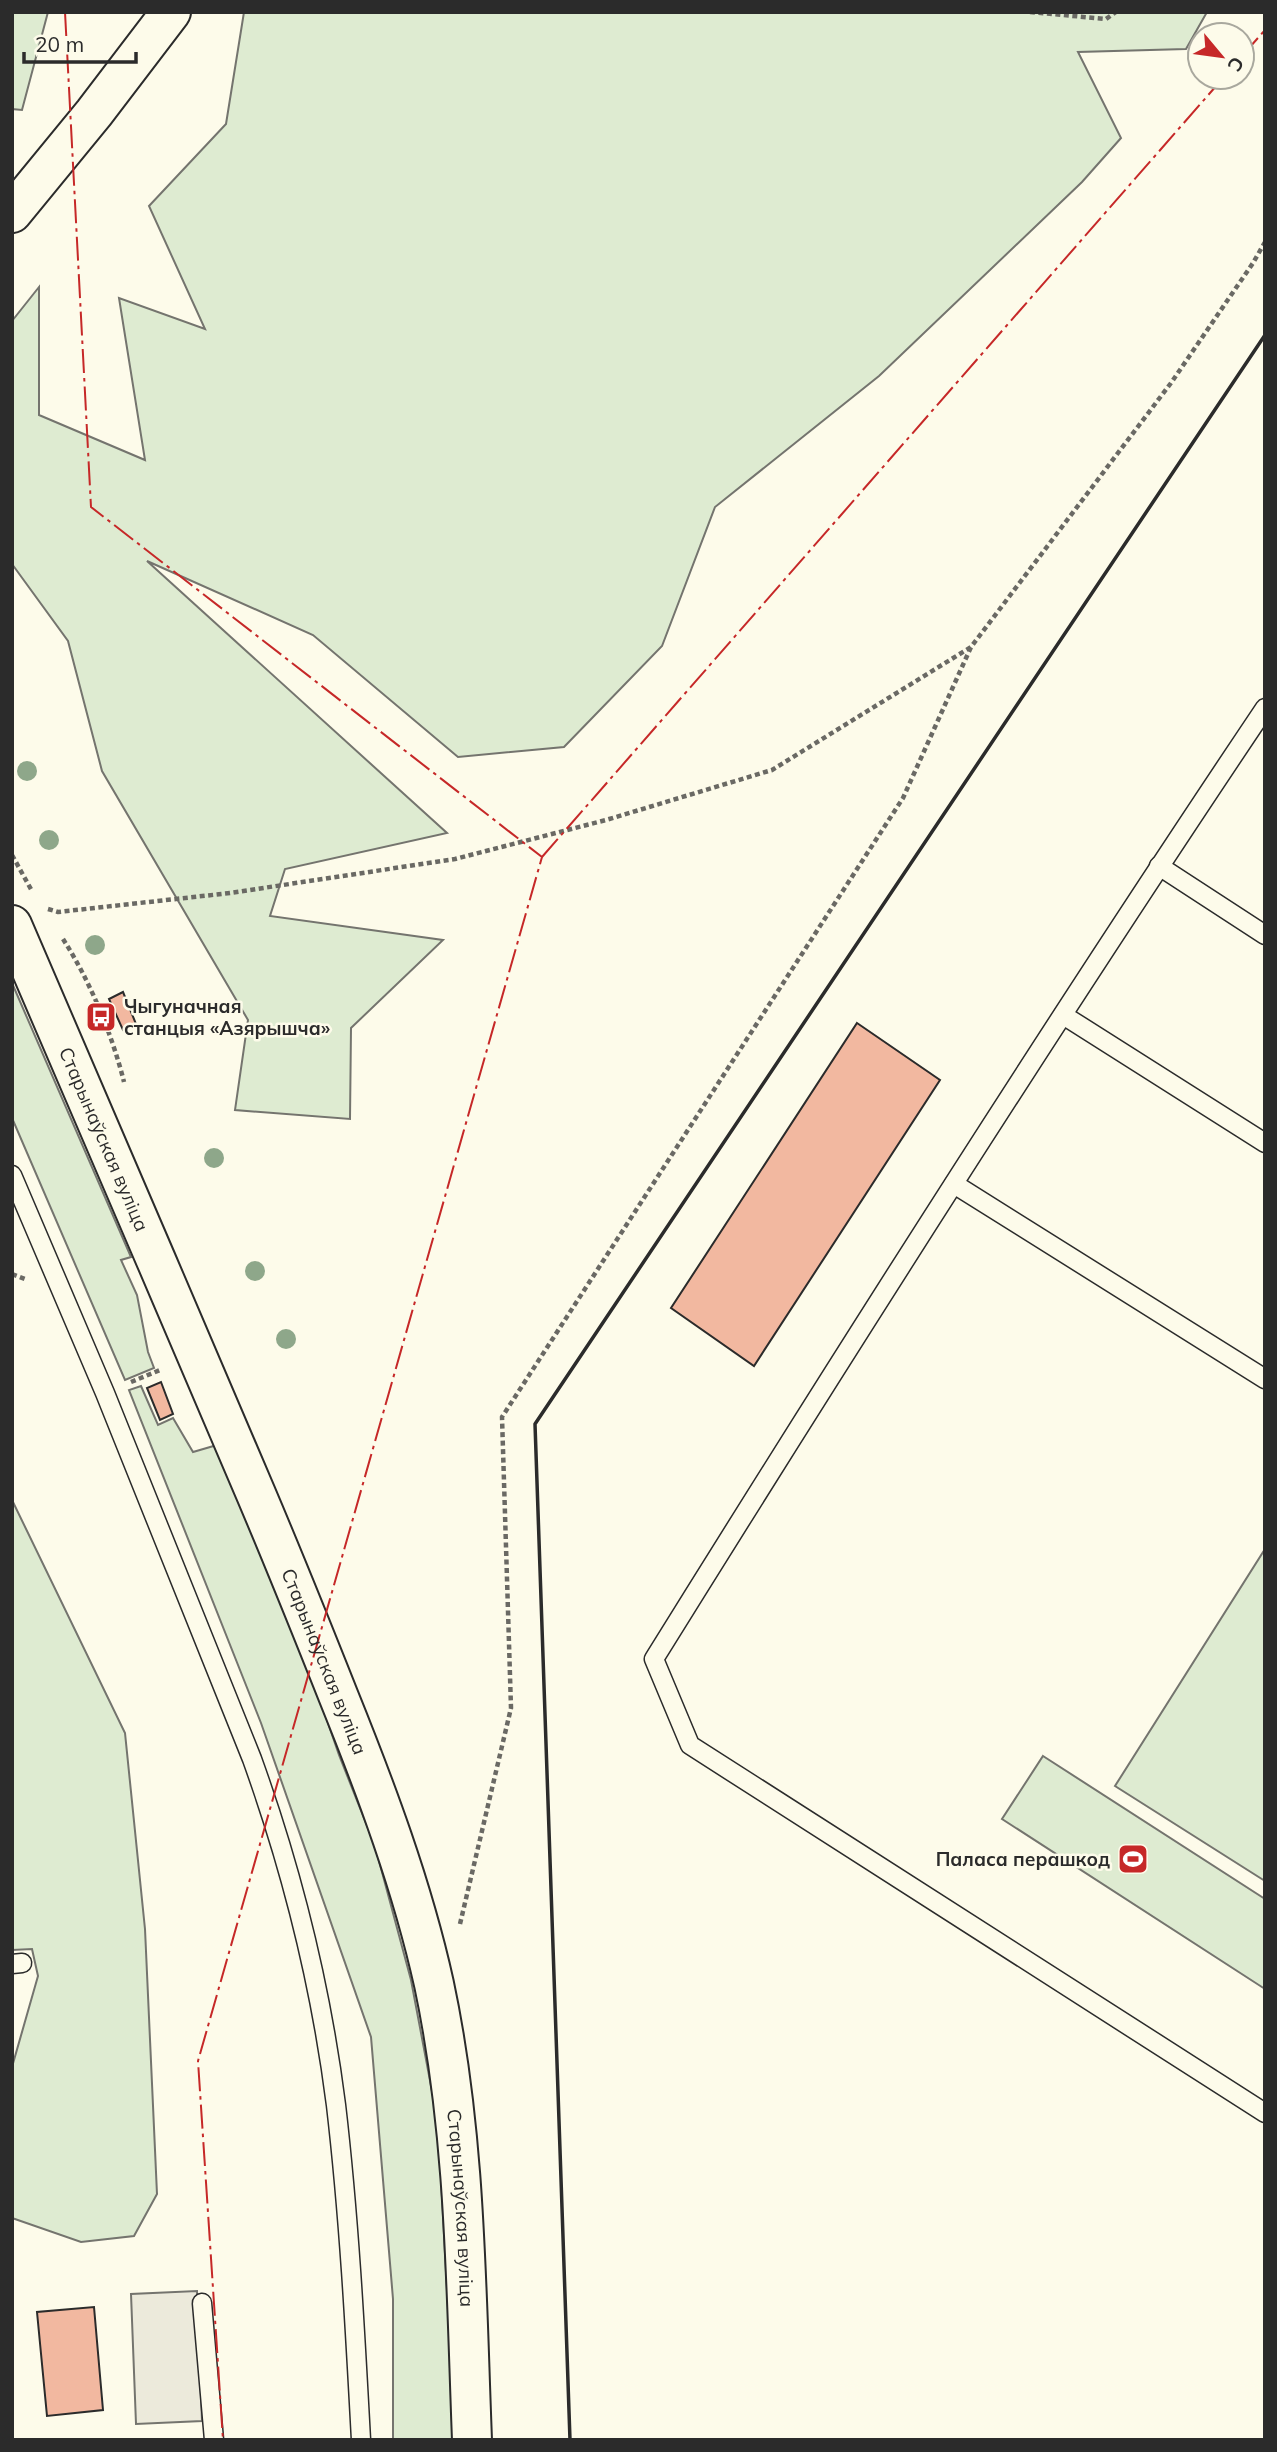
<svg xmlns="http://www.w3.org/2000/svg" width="1277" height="2452" viewBox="0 0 1277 2452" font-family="Mulish,sans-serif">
<rect width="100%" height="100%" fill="#fdfbea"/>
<g fill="#deebd1" stroke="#74746e" stroke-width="2">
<polygon points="12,12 48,12 22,110 12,109"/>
<polygon points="244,12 1207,12 1186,49 1078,52 1121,138 1082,182 879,376 715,507 662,646 564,747 458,757 313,635 147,561 447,833 285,869 270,916 443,940 351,1028 350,1119 235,1110 248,1020 102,771 68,641 12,564 12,321 39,287 39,415 145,460 119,298 205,329 149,206 226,124"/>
<polygon points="12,983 131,1257 121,1260 137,1295 148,1352 154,1368 125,1380 12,1118"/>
<polygon points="141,1386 158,1425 173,1418 193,1452 217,1445 296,1630 339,1755 375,1846 411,1980 438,2123 455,2440 393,2440 393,2299 371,2037 261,1723 129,1390"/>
<polygon points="12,1500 125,1733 145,1929 157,2194 134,2236 81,2242 12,2218 12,2067 38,1976 32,1949 12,1950"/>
<polygon points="1265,1549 1265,1881 1115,1786"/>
<polygon points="1043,1756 1265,1899 1265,1989 1002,1819"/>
</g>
<polygon fill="#eceadb" stroke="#74746e" stroke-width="2" points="197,2291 202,2421 136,2424 131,2294"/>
<g fill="#f2b8a0" stroke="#2b2b2b" stroke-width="2">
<polygon points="123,992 136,1024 123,1030 109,999"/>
<polygon points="857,1023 940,1080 754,1366 671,1308"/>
<polygon points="161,1382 173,1414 160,1420 147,1388"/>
<polygon points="94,2307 103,2410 47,2416 37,2312"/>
</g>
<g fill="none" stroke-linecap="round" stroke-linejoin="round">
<g stroke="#2b2b2b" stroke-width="21">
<g id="lane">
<path d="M1265,708C1055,1021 853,1339 654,1659L690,1745L1265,2113"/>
<polyline points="1159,866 1265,935"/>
<polyline points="1063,1015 1265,1143"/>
<path d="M12,1175L105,1393L252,1759C292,1870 321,1987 336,2105C349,2216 355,2328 361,2440"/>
<polyline points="954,1184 1265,1379"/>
<polyline points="12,1964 22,1963"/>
<polyline points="202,2303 214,2440"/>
</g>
</g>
<g stroke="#2b2b2b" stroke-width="42">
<g id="secondary">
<polyline points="12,213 94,113 171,12"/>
<path id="s1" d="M12,925C94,1115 175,1304 256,1494C284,1560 311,1627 338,1695C376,1789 412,1885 434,1984C466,2134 466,2288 472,2440"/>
</g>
</g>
<g stroke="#6a6964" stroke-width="4.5" stroke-dasharray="5 3.5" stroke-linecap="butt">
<polyline points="1030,12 1106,19 1116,12"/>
<polyline points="12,855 32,891"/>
<polyline points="48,909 58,912 230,893 455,859 606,820 772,770 971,647"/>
<path d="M63,939C90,981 112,1034 124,1082"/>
<polyline points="12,1274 25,1279"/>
<polyline points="131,1382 160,1370"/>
<polyline points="460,1924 511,1708 502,1417 903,798 971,647 1171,383 1253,263 1265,242"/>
</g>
<use href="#lane" stroke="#fdfbea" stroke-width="18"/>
<use href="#secondary" stroke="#fdfbea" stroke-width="38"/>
<polyline stroke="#2b2b2b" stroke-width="3.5" points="570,2440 535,1424 1265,335"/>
<g stroke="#c62828" stroke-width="2" stroke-dasharray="24 5 3.5 5" stroke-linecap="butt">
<polyline points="65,12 91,507 542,857 198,2061 223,2440"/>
<polyline points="1242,56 1265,30"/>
<polyline points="542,857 1224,77"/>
</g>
</g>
<g fill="#8ea78a">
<circle cx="27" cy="771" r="10"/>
<circle cx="49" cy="840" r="10"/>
<circle cx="95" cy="945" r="10"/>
<circle cx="214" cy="1158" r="10"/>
<circle cx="255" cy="1271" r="10"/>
<circle cx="286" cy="1339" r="10"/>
</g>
<defs>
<g id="bus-square" transform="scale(1.575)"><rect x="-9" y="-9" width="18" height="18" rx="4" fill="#c62828" stroke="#fdfbea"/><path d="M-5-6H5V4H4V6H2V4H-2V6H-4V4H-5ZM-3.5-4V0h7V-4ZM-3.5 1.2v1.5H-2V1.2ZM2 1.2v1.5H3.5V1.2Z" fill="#fff"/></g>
<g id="stadium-square" transform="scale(1.575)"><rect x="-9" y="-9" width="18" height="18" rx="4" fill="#c62828" stroke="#fdfbea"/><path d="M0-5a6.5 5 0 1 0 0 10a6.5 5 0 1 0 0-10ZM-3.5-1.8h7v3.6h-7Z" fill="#fff"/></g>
</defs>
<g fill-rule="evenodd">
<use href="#bus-square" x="101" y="1017"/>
<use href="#stadium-square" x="1133" y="1859"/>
</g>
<g text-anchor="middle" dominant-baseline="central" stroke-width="5" stroke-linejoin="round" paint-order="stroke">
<g font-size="19" font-weight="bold" fill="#2b2b2b" stroke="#fdfbea" text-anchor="start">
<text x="124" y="1006">Чыгуначная<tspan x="124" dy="22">станцыя «Азярышча»</tspan></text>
<text x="1110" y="1859" text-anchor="end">Паласа перашкод</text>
</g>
<g font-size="19" fill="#2b2b2b" stroke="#fdfbea">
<text stroke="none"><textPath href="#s1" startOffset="233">Старынаўская вуліца</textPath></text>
<text stroke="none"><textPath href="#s1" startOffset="800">Старынаўская вуліца</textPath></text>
<text stroke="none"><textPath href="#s1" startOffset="1367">Старынаўская вуліца</textPath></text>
</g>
</g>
<rect width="1277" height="2452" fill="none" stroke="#2b2b2b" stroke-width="28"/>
<g transform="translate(1221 56) rotate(119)"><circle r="33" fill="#fdfbea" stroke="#a9a89e" stroke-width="2"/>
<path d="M0-5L12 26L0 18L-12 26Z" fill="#c62828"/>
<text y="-10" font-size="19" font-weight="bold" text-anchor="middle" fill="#2b2b2b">С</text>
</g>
<path d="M24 52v10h112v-10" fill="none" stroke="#2b2b2b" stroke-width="3.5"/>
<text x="35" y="52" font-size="21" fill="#2b2b2b" stroke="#fdfbea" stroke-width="5" paint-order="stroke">20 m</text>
</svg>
